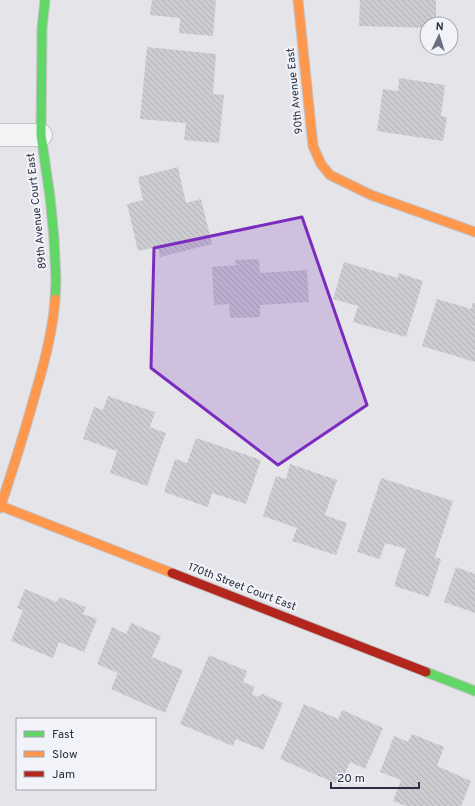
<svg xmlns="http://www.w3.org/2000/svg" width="475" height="806" viewBox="0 0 475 806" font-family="Overpass,sans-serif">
<defs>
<pattern id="building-back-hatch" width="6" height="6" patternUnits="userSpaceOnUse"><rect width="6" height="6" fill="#ccccd1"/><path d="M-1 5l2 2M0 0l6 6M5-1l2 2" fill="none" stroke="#afb0b5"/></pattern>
</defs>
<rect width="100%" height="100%" fill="#e5e5e9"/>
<g fill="url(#building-back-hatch)">
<polygon points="152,0 216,0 213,36 179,33 180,18 150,15"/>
<polygon points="360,0 436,0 436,24 427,24 427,28 359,26"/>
<polygon points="147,47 216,54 213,94 224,95 219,143 184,140 186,123 140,119"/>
<polygon points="399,78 445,85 441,116 447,117 443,141 377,131 383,89 398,91"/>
<polygon points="178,167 186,203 201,199 212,244 160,257 158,247 138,251 127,204 143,200 138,177"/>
<polygon points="259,259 260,273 307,270 309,302 260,305 260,317 230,318 229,304 214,305 212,267 236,265 235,260"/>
<polygon points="344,262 398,278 399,273 423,281 406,337 353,322 358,306 333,299"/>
<polygon points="437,299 471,309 473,303 475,303 475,362 422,346"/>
<polygon points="108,396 155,412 150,427 166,433 147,486 110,473 117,451 83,439 94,407 103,410"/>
<polygon points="196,438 261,460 246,504 212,493 208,507 164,492 175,459 187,463"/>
<polygon points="290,464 337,480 325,515 347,523 336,555 292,541 297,528 263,516 276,476 286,479"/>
<polygon points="381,478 453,501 435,557 441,559 429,597 394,586 406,549 385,543 380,559 357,552"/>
<polygon points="456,567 475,574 475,613 444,602"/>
<polygon points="25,589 56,602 60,597 86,607 83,614 97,619 84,652 59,642 53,658 11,641 23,610 17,608"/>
<polygon points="131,623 161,636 152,657 183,670 165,713 111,689 118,673 97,664 112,627 126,634"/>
<polygon points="209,655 247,671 243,682 255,687 252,694 258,697 262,694 283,703 263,750 236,739 233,746 180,724"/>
<polygon points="304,704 338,719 342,710 383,728 365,769 350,762 340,785 280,759"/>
<polygon points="412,734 444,747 437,766 471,781 461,806 406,806 393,801 401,780 380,772 394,736 408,742"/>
</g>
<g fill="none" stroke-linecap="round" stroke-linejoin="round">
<g stroke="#c2c2c7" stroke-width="24">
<polyline id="street" points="0,135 41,135"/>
</g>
<g stroke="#c2c2c7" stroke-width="11">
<g id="fast">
<polyline points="45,0 42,28 41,135 50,197 54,238 56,281 55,299"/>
<polyline points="426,672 475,691"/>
</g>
</g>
<g stroke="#c2c2c7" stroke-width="11">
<g id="slow">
<polyline points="298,0 313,146 321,164 330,175 371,195 475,232"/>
<polyline points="1,506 172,573"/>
<path d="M0,508C13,469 25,431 36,391C45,361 53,331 55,299"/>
</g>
</g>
<g stroke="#c2c2c7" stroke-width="11">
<polyline id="jam" points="172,573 426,672"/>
</g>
<use href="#street" stroke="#f3f4f6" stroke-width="22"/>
<use href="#fast" stroke="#63d668" stroke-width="9"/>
<use href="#slow" stroke="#ff974d" stroke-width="9"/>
<use href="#jam" stroke="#b3261e" stroke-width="9"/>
</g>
<path fill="#7b2cbf" fill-opacity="0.2" stroke="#7b2cbf" stroke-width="3" stroke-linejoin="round" d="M302,217L367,405L278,465L151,368L154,248Z"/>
<g text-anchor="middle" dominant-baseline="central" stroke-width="4" stroke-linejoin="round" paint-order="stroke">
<g font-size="11" fill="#2b2e43" stroke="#f2f3f8">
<text transform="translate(295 91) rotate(-96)">90th Avenue East</text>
<text transform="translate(37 211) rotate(-96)">89th Avenue Court East</text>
<text transform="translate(242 587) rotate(21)">170th Street Court East</text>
</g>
</g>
<rect x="16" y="718" width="140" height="72" fill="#f2f3f8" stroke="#a2a4b0"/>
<rect x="24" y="731" width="20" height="6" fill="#63d668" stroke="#a2a4b0"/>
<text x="52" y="738" font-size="12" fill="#2b2e43">Fast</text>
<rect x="24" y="751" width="20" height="6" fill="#ff974d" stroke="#a2a4b0"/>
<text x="52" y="758" font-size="12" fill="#2b2e43">Slow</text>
<rect x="24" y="771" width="20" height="6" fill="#b3261e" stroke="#a2a4b0"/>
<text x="52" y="778" font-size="12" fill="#2b2e43">Jam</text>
<g transform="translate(439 36) rotate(4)"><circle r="19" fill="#f2f3f8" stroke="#a2a4b0"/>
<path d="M0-3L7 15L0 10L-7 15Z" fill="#6c6e7d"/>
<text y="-6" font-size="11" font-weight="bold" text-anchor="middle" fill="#2b2e43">N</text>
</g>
<path d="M331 782v6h88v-6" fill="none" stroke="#2b2e43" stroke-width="2"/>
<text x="337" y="782" font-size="12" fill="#2b2e43" stroke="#f2f3f8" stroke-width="3" paint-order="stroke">20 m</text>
</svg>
